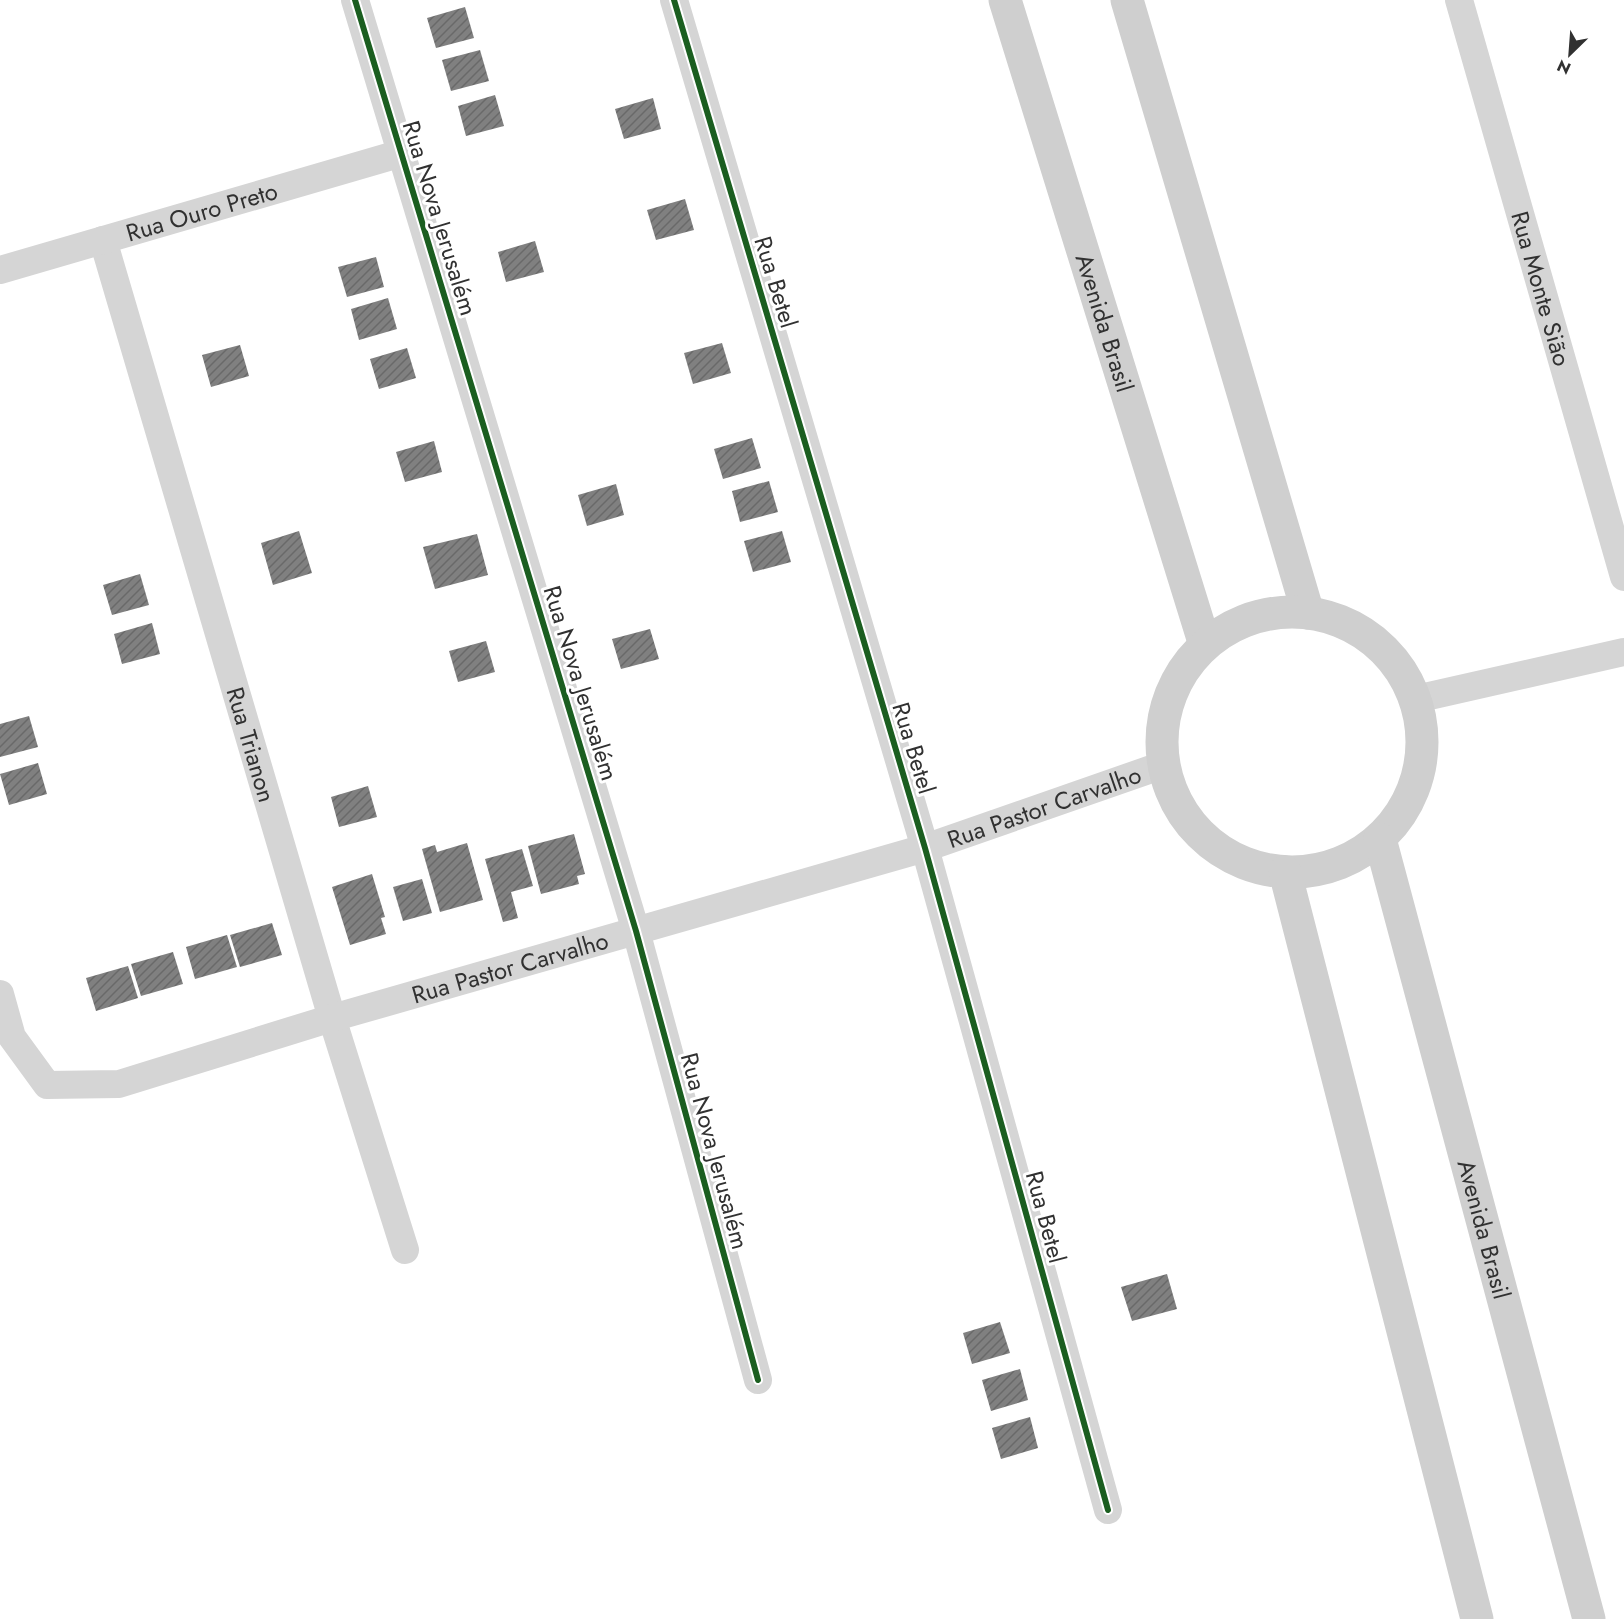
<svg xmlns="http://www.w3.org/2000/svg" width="1624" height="1619" viewBox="0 0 1624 1619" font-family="Jost,sans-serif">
<defs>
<pattern id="building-hatch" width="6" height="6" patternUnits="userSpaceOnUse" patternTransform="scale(1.5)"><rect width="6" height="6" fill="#808080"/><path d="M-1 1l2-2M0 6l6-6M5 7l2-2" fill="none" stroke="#696969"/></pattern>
</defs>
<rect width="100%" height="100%" fill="#fff"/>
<g fill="url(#building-hatch)">
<polygon points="465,7 474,38 436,48 427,18"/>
<polygon points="480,50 489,81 451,91 442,60"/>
<polygon points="495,95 504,126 466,136 458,106"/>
<polygon points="653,98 661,129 624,139 615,109"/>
<polygon points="685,199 694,230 656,240 647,210"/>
<polygon points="535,241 544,272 506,282 498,252"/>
<polygon points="376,257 384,287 347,297 338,267"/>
<polygon points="388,298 397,329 359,340 351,309"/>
<polygon points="722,343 731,373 693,384 684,353"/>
<polygon points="240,345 249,376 211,387 202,355"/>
<polygon points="407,348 416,378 379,389 370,359"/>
<polygon points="752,438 761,468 723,479 714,449"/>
<polygon points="434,441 442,472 405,482 396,452"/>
<polygon points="769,481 778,512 740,522 732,491"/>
<polygon points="616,484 624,515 587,526 578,495"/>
<polygon points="299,531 312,573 273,585 261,543"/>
<polygon points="782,531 791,562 753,572 744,541"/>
<polygon points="477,534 488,575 435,589 423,547"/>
<polygon points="140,574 149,605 112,615 103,585"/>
<polygon points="152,623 160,654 122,664 114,634"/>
<polygon points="650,629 659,659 621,669 612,639"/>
<polygon points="486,641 495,672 458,682 449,651"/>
<polygon points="29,716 38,747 0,757 0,724"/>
<polygon points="38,763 47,794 9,805 0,774"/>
<polygon points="368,786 377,817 339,827 331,797"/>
<polygon points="574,834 585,874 577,876 579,884 541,894 528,846"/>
<polygon points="467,843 483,900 440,912 422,849 435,845 437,852"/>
<polygon points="522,849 533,886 511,892 518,918 503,922 485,859"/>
<polygon points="372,874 385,917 381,918 386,934 350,945 332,887"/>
<polygon points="422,879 432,913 403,921 393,887"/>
<polygon points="272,923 282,955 240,967 230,935"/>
<polygon points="227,935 237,967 195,979 186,947"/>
<polygon points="173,952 183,984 141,996 131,964"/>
<polygon points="128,966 138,998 96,1011 86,978"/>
<polygon points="1167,1274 1177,1309 1132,1321 1121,1287"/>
<polygon points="1000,1322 1010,1353 972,1364 963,1333"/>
<polygon points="1020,1369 1028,1400 991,1411 982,1380"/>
<polygon points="1030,1417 1038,1448 1001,1459 992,1428"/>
</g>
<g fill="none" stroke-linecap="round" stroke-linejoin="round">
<g stroke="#d5d5d5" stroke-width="28">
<polyline points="355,0 636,931 758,1380"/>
<polyline points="674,0 925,848 1108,1510"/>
<path id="s1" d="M1459,0L1624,577"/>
<path id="s2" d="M103,240L332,1018L405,1250"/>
<path id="s3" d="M0,270L402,153"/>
<polyline points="1416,699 1624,652"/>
<path id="s4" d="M0,994L12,1037L47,1085L119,1084L332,1018L925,848L1163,765"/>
</g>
<g stroke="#cfcfcf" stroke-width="33">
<path id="s5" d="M1005,0L1205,645"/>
<polyline points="1127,0 1308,613"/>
<circle cx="1292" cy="742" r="130"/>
<path id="s6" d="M1380,839L1589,1619"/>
<polyline points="1285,872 1477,1619"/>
</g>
<g stroke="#fff" stroke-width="10">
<g id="cycleway">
<polyline points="355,0 636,931 758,1380"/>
<polyline points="674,0 925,848 1108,1510"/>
</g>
</g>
<use href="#cycleway" stroke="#1b5e20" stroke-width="6"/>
</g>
<g text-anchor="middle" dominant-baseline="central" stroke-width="6" stroke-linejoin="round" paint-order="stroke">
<g font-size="24" fill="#313131" stroke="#fff">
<text stroke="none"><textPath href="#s3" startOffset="210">Rua Ouro Preto</textPath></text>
<text transform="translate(440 218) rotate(73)">Rua Nova Jerusalém</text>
<text transform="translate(776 282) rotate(73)">Rua Betel</text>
<text stroke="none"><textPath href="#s1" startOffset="300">Rua Monte Sião</textPath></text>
<text stroke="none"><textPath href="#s5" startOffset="338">Avenida Brasil</textPath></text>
<text transform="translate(581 683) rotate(73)">Rua Nova Jerusalém</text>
<text stroke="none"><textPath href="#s2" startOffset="526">Rua Trianon</textPath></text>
<text transform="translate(914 748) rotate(73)">Rua Betel</text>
<text stroke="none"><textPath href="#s4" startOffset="1142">Rua Pastor Carvalho</textPath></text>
<text stroke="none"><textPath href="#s4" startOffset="584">Rua Pastor Carvalho</textPath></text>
<text transform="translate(715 1151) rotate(75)">Rua Nova Jerusalém</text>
<text transform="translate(1046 1217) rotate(75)">Rua Betel</text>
<text stroke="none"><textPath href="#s6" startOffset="404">Avenida Brasil</textPath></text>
</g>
</g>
<g transform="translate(1570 54) rotate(205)" stroke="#ffffff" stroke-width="4.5" paint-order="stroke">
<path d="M0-4.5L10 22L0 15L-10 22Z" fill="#313131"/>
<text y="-9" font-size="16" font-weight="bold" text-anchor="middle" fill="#313131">N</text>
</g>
</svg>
